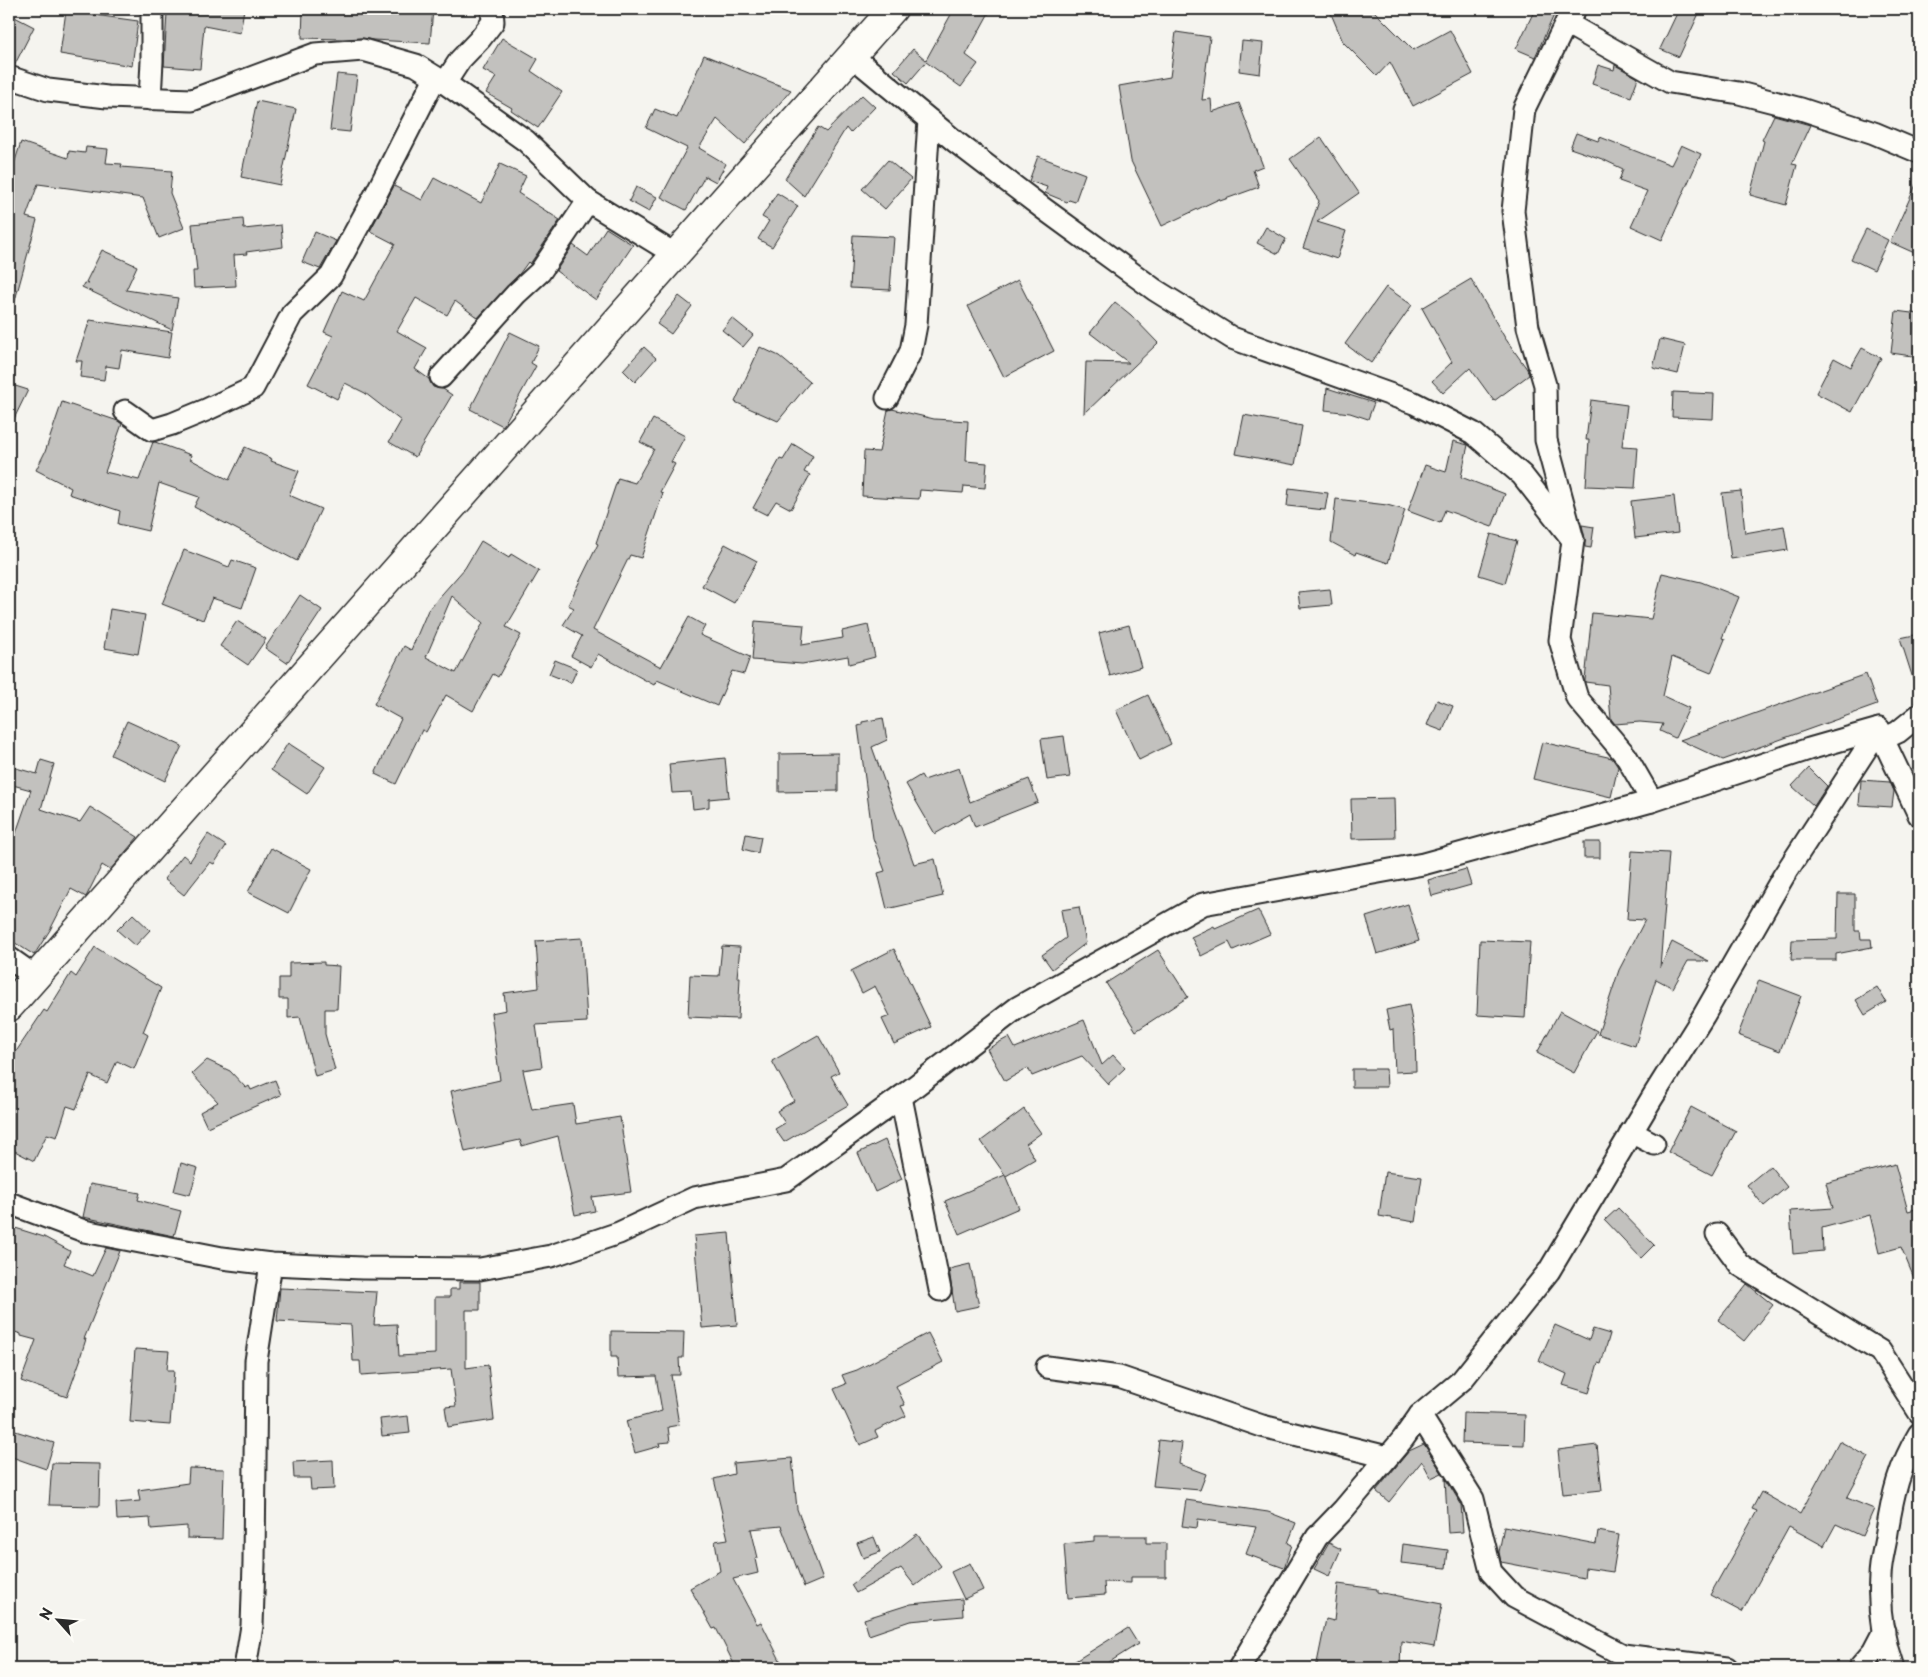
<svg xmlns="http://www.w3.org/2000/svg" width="1928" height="1677" viewBox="0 0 1928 1677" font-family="'Playpen Sans',sans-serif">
<rect width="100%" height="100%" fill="#f5f4ef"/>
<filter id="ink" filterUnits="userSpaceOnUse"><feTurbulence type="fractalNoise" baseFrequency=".02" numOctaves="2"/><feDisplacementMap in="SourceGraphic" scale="10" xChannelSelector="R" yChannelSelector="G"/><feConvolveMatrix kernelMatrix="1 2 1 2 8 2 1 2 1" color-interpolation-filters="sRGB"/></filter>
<g filter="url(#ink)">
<g fill="#c2c1be" stroke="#2b2b2b" fill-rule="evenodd">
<polygon points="193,9 244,9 240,33 204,26 200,69 164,66 167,12 193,14"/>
<polygon points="303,9 433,9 430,43 373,40 362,38 342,39 302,38"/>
<polygon points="954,9 991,9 966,55 978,64 961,87 926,62 908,83 894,71 913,49 926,60"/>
<polygon points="1329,9 1372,9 1413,50 1450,30 1473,74 1413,106 1390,62 1377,76 1343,42"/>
<polygon points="1535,9 1540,9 1554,15 1535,57 1516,49"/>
<polygon points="1679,9 1701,9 1679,57 1660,49"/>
<polygon points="66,11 138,21 132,66 60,54"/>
<polygon points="9,14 34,27 14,66 9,65"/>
<polygon points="1176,32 1210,37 1202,100 1211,99 1212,112 1239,103 1263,166 1253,170 1259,187 1220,201 1219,199 1162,226 1131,161 1119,86 1170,77"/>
<polygon points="502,38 538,59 531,71 562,92 538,128 511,110 512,108 486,93 496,77 483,70"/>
<polygon points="1242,41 1263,43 1260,74 1239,71"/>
<polygon points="704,55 791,90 745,144 717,119 699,148 726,164 716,182 705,176 686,210 661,197 687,148 646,128 655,109 677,118"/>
<polygon points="1598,65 1614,70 1615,65 1638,78 1631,97 1592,84"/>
<polygon points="337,74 357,76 350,132 330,130"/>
<polygon points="862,95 875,107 850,133 846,128 804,196 785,179 818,127 826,132"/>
<polygon points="257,101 296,109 280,185 241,177"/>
<polygon points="1774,115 1810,125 1792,164 1797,165 1786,205 1750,195 1764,141 1762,140"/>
<polygon points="1576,133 1598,141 1600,137 1671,165 1681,145 1701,154 1662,240 1631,226 1647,191 1619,181 1623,169 1602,159 1570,148"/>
<polygon points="1321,137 1359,193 1317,222 1346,231 1337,259 1303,248 1319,201 1290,159"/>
<polygon points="21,142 68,158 69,151 85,153 86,147 108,149 106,163 122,164 121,167 172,171 170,193 184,228 159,238 143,198 38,184 26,217 37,220 14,304 9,303 9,162 14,164"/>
<polygon points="1038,156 1085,174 1075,202 1069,200 1067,202 1045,193 1047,187 1029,181"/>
<polygon points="888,160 911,179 885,209 862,189"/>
<polygon points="500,164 526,176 518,193 560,220 530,264 528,262 520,273 478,318 455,301 447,315 416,298 397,331 427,348 415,369 429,379 433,387 443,389 452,395 415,457 389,442 401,421 365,393 345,383 337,399 308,384 333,336 324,332 342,291 364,301 395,244 370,231 394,186 422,200 434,178 481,203"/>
<polygon points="1919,178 1919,255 1890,242"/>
<polygon points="636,187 657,197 649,212 629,201"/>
<polygon points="777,193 798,206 772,247 758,239 769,221 762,217"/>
<polygon points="243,219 244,229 281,225 283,247 246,252 247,254 234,255 236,286 194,288 193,271 197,271 192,224"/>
<polygon points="1266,227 1286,239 1278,254 1257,243"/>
<polygon points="606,228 633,245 596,300 556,271 573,245 588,256"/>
<polygon points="1866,229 1888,240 1874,270 1851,259"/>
<polygon points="315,232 336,241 320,269 302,262"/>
<polygon points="853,235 894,237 890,290 850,288"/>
<polygon points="102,250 137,266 126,290 178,298 172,330 82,287 84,283 89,284 86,282"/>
<polygon points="1471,279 1505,338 1527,369 1529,375 1494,401 1470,368 1443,393 1432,381 1452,362 1422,308"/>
<polygon points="1018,280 1054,351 1004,377 968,306"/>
<polygon points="1386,287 1412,305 1371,363 1345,344"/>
<polygon points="679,296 692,306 671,334 657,324"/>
<polygon points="1115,302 1131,315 1158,343 1084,414 1086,362 1129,363 1090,333"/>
<polygon points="1896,311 1919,314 1919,357 1891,353"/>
<polygon points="732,318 753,335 743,347 722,330"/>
<polygon points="90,320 172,332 168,358 122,350 119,368 106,366 104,380 80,377 82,361 76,361"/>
<polygon points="510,332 539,346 531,363 536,366 503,426 470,409"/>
<polygon points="1660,339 1685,345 1678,374 1653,368"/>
<polygon points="644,347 656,358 635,382 623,370"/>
<polygon points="760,347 779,356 810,382 778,421 735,402"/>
<polygon points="1862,348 1881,358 1852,412 1816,393 1834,358 1851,367"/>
<polygon points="9,384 28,390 9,429"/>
<polygon points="1327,388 1374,403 1368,419 1350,413 1325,410"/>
<polygon points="1673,392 1714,394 1713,419 1672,417"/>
<polygon points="1591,400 1627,405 1622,446 1638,447 1635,488 1586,486 1589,440 1586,440"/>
<polygon points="62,402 118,421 122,424 105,472 139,480 153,442 155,442 191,455 190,459 229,480 245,447 272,459 271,461 299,471 289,495 321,509 297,561 194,507 199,497 159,483 148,531 118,524 120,511 69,494 71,488 36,470 45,452"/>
<polygon points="892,409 934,419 968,421 966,461 987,463 985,488 964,486 963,493 920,490 919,499 862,496 864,451 879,452 888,410"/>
<polygon points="1244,415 1302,426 1295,465 1236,454"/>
<polygon points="653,419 685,436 671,462 675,464 660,492 663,493 641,558 630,555 593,630 661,667 689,617 705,626 700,635 750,657 744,674 732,671 717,706 657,680 654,685 598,654 591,667 571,656 582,636 563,625 574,608 568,605 598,544 596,543 618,478 635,483 654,449 640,442"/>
<polygon points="1453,441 1468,445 1461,477 1505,494 1492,527 1445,510 1440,523 1408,511 1425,465 1446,472"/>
<polygon points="793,444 813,456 804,472 810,475 791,509 776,501 767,515 753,508 780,459 783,460"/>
<polygon points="1289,488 1328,493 1325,510 1287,506"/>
<polygon points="1741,491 1745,533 1784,526 1788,550 1731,559 1722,493"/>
<polygon points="1674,496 1678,533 1635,538 1631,501"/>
<polygon points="1336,499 1387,505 1405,510 1388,563 1356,552 1355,555 1331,542"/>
<polygon points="1582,525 1594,527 1591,548 1585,547 1585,539"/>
<polygon points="1491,534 1517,541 1505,583 1479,575"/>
<path d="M481,541L509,558L511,554L539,571L506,627L521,635L498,677L493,674L473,711L446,695L426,732L422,730L396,784L375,774L401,719L374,704L404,646L411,650L428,610L465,568ZM452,596L483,623L456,673L426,657Z"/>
<polygon points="725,544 757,561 734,603 702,586"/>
<polygon points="184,550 229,567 232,560 256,568 242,608 212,598 203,620 162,604"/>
<polygon points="1662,573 1701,582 1739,597 1722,638 1725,639 1711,673 1672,657 1663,696 1689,708 1675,738 1660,731 1663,724 1640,722 1615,724 1611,719 1608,685 1585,682 1585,680 1592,613 1651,619"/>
<polygon points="1330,589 1332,605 1300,608 1298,592"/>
<polygon points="300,595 322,610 287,663 265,648"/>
<polygon points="110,609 145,615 138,654 104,648"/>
<polygon points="237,621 266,639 248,665 220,646"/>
<polygon points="755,621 804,625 802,645 843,638 842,631 868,625 875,657 849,664 848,656 802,664 752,660"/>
<polygon points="1129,625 1141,667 1110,676 1099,633"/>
<polygon points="1919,634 1919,687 1916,688 1900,638"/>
<polygon points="555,660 577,669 571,683 549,674"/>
<polygon points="1866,674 1877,705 1723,760 1680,740"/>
<polygon points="1148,695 1171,744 1139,760 1116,710"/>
<polygon points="1437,700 1453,706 1443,731 1427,725"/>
<polygon points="883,718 887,740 872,747 914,864 935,859 943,896 887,909 878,873 885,871 873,838 858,726 862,725 862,722"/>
<polygon points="127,721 182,746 165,781 111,755"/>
<polygon points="1064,736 1070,777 1047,780 1041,739"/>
<polygon points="1542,742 1612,758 1618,767 1611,797 1533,779"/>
<polygon points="288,743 325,767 307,794 271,770"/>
<polygon points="838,753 838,791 779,792 779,754"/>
<polygon points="725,758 729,797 709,799 709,807 693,809 691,792 672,793 669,764"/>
<polygon points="41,760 54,764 41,809 80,822 90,807 138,837 110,870 102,865 86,897 71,889 50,930 34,955 9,939 9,853 31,790 9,784 9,766 37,774"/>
<polygon points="959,768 970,802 1029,779 1038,802 975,827 970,814 935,834 906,784 921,775 924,780"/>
<polygon points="1809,768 1827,786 1814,806 1792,786"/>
<polygon points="1861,780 1890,782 1894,791 1892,807 1859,805"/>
<polygon points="1394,798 1395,838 1352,839 1351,799"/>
<polygon points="208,834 226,846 214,864 210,862 184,895 164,879 183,855 190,861"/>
<polygon points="746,834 761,837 758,853 743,849"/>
<rect x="1584" y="842" width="16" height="16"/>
<polygon points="271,848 311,869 289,913 248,892"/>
<polygon points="1632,851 1669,853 1660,968 1672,942 1709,961 1688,961 1673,988 1656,979 1635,1046 1598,1034 1619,970 1645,920 1627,919"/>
<polygon points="1466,869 1471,885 1432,896 1428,880"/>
<polygon points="1838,894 1855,894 1855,931 1860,931 1861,939 1871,939 1872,947 1836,954 1836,960 1791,960 1792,940 1837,939"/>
<polygon points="1408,904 1419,941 1377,954 1366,917"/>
<polygon points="1079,907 1086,943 1052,969 1042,955 1066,938 1061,910"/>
<polygon points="1258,910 1270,934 1233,950 1229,942 1201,956 1191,937 1214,926 1215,929"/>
<polygon points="133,914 150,930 135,946 117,930"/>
<polygon points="582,938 587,1022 536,1025 542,1067 523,1070 532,1110 573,1104 576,1124 620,1117 631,1192 592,1197 595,1211 575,1215 558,1136 522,1146 520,1140 465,1152 451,1091 500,1080 491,1013 506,1010 504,993 539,988 536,941"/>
<polygon points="1480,940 1530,942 1525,1018 1477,1015"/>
<polygon points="722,946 740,947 737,977 740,977 738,1019 688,1017 690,975 719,976"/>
<polygon points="95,947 161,988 143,1032 148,1035 134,1069 117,1061 107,1083 90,1075 76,1109 67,1106 57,1137 47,1134 34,1161 9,1148 9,1062 44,1010 47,1012 71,973 76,977"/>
<polygon points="894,949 931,1027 894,1044 882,1019 890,1016 875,986 862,993 851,971"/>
<polygon points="1158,950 1188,997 1136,1031 1106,983"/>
<polygon points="324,962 324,965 339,966 337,1009 325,1009 325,1034 335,1070 315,1076 300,1017 288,1018 288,999 279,999 279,978 289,978 289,963"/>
<polygon points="1759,980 1801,996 1780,1051 1738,1035"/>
<polygon points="1877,987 1886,1002 1865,1015 1856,1000"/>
<polygon points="1409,1005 1415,1037 1416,1071 1395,1072 1393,1029 1390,1030 1386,1010"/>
<polygon points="1560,1011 1597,1031 1574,1073 1537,1053"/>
<polygon points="1084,1020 1102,1065 1113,1055 1125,1068 1109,1083 1109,1085 1082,1056 1032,1076 1028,1068 1005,1081 987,1049 1009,1037 1015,1048"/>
<polygon points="818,1035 839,1072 831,1076 848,1105 784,1142 775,1129 785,1123 777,1111 794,1101 772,1061"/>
<polygon points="207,1060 230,1071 246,1088 249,1086 251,1090 275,1080 281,1095 207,1127 200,1112 218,1102 192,1074"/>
<polygon points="1352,1069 1386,1069 1387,1087 1352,1087"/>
<polygon points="1691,1107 1736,1131 1712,1175 1668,1152"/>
<polygon points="1024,1109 1041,1133 1026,1144 1035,1159 1006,1176 981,1141"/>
<polygon points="885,1140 902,1179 875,1192 858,1153"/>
<polygon points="181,1163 198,1168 190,1195 174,1191"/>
<polygon points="1895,1164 1908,1211 1916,1209 1919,1221 1919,1290 1901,1247 1879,1253 1870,1215 1822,1228 1823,1251 1793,1254 1790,1211 1833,1208 1826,1183"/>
<polygon points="1770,1166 1787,1187 1764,1206 1747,1185"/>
<polygon points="1385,1172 1422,1177 1415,1222 1379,1216"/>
<polygon points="1005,1175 1019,1208 959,1234 945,1201"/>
<polygon points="90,1184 140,1193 138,1200 181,1211 174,1236 83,1217"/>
<polygon points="1618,1208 1654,1245 1641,1258 1605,1220"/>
<polygon points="9,1226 44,1237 70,1251 64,1264 93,1276 106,1248 120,1251 84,1339 86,1339 80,1358 81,1358 67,1397 21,1381 36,1340 21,1336 21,1334 9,1330"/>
<polygon points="729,1233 737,1325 702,1328 694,1236"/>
<polygon points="970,1264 979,1306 955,1311 949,1269"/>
<polygon points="459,1282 480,1282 480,1310 466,1310 466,1368 488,1365 494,1420 448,1427 445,1407 456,1406 451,1369 361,1375 360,1361 353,1361 351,1325 277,1321 280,1288 377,1292 374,1325 397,1324 399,1356 435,1354 435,1297 450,1297 450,1289 459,1289"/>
<polygon points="1747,1284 1773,1305 1744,1341 1718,1320"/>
<polygon points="1555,1325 1589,1340 1593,1329 1610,1334 1601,1364 1598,1363 1589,1393 1563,1385 1567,1374 1539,1361"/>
<polygon points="611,1331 684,1332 683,1358 679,1358 680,1375 671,1375 679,1425 668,1427 670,1442 659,1443 660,1446 635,1453 626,1421 662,1411 656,1376 618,1377 617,1357 611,1357"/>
<polygon points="928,1333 943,1362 896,1386 905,1405 901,1406 906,1416 875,1431 878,1437 860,1445 834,1389 846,1384 842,1375 857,1370"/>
<polygon points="135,1349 169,1351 167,1370 174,1370 170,1425 130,1422"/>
<polygon points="1463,1413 1525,1415 1524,1445 1462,1443"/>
<polygon points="408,1416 410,1433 382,1436 380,1419"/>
<polygon points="9,1429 54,1443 46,1469 9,1456"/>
<polygon points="1159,1440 1182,1443 1179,1464 1206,1474 1200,1490 1153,1486"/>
<polygon points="1839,1441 1869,1457 1847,1498 1874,1509 1862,1536 1836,1524 1824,1546 1789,1527 1742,1612 1710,1595 1757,1511 1752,1509 1761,1492 1800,1514"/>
<polygon points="1424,1444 1442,1473 1431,1478 1422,1461 1389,1502 1376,1491 1409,1451"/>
<polygon points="1597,1445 1602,1490 1563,1494 1558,1450"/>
<polygon points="792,1458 797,1509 823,1579 804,1587 781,1526 751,1529 758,1558 755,1559 758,1573 733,1579 757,1624 761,1622 784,1668 736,1668 716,1628 713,1629 690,1588 720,1571 715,1541 728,1539 714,1479 734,1474 733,1463"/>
<polygon points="333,1460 334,1489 311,1490 310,1478 294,1478 293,1462"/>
<polygon points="52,1463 100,1464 99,1506 49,1505"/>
<polygon points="189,1468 224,1469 222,1539 187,1538 187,1526 151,1529 150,1518 117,1520 116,1503 140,1501 138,1490 188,1483"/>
<polygon points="1445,1478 1461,1504 1463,1532 1448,1533"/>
<polygon points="1186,1500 1268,1512 1296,1523 1288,1543 1292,1545 1284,1568 1246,1554 1256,1527 1198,1519 1197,1528 1182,1526"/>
<polygon points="1504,1526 1596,1544 1598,1531 1619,1535 1613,1572 1585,1568 1584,1578 1501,1562 1499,1552"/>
<polygon points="917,1534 941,1566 915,1586 901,1568 856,1593 851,1585"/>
<polygon points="1094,1536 1146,1536 1146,1543 1166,1543 1166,1577 1131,1577 1131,1583 1104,1582 1105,1595 1068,1598 1064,1544 1094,1541"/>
<polygon points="874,1537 880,1552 863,1558 857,1543"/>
<polygon points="1329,1543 1341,1549 1329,1576 1314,1569"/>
<polygon points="1403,1544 1448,1550 1446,1568 1401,1563"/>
<polygon points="970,1563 983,1590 964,1599 951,1572"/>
<polygon points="1338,1584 1377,1589 1377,1592 1442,1604 1434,1647 1401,1641 1400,1668 1316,1668 1326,1619 1334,1621"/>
<polygon points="962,1599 963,1616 910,1621 869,1635 864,1619 911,1604"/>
<polygon points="1128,1628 1138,1644 1100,1668 1064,1668"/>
</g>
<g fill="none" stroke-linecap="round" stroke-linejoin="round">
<g stroke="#2b2b2b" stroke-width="25">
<g id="minor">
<polyline points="1575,9 1566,23 1524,109 1513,211 1528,327 1545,385 1546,440 1573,540 1560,640 1577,698 1626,756 1652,801"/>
<polyline points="1566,23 1670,82 1739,93 1801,109 1874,133 1919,152"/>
<polyline points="852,56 956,142 1044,209 1155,290 1232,338 1414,403 1473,433 1522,475 1573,540"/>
<polyline points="9,77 48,90 107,97 192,100 315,54 363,50 416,65 445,83 526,141 588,201 676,255"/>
<polyline points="445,83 460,60 480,39 493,22 492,9"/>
<polyline points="150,99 152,61 152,9"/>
<polyline points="441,377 516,294 540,272 588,201"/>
<polyline points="887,398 911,351 916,325 929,120"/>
<polyline points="125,411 152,430 172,424 206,410 253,388 292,314 331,276 377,192 435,78"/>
<polyline points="1883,739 1919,815"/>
<polyline points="9,958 36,977"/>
<polyline points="901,1097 940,1290"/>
<polyline points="1631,1132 1654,1144"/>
<polyline points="9,1203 84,1231 222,1258 271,1264 362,1268 480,1269 551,1256 619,1233 694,1198 786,1180 901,1097 1017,1008 1203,904 1423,864 1652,801 1809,749 1879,729 1883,739 1898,732 1919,715"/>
<polyline points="1717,1234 1740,1265 1880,1351 1919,1412"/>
<polyline points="1047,1367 1119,1377 1262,1426 1387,1457"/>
<polyline points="1420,1415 1473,1499 1491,1572 1514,1597 1623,1655 1727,1668"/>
<polyline points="245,1668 252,1626 254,1563 256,1361 271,1264"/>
<polyline points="1239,1668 1317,1537 1343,1510 1403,1439 1420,1415 1462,1380 1549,1271 1652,1098 1704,1015 1783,877 1879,729"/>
<polyline points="1859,1668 1873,1652 1884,1631"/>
<path d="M1893,1668C1883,1640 1878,1608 1880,1577C1880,1562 1885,1547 1887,1532C1893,1494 1899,1467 1919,1434"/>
</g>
</g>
<g stroke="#2b2b2b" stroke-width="31">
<polyline id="secondary" points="9,1007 893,9"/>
</g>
<use href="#minor" stroke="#fdfcf7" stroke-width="21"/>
<use href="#secondary" stroke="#fdfcf7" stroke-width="28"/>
</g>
</g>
<rect width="1928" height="1677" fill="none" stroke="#fdfcf7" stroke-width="30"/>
<rect x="15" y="15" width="1898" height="1647" fill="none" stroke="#2b2b2b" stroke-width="2" filter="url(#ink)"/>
<g transform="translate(58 1620) rotate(297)" stroke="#fdfcf7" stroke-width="4" paint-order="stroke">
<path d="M0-4L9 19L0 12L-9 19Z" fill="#2b2b2b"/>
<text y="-8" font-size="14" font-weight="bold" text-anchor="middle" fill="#2b2b2b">N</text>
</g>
</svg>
